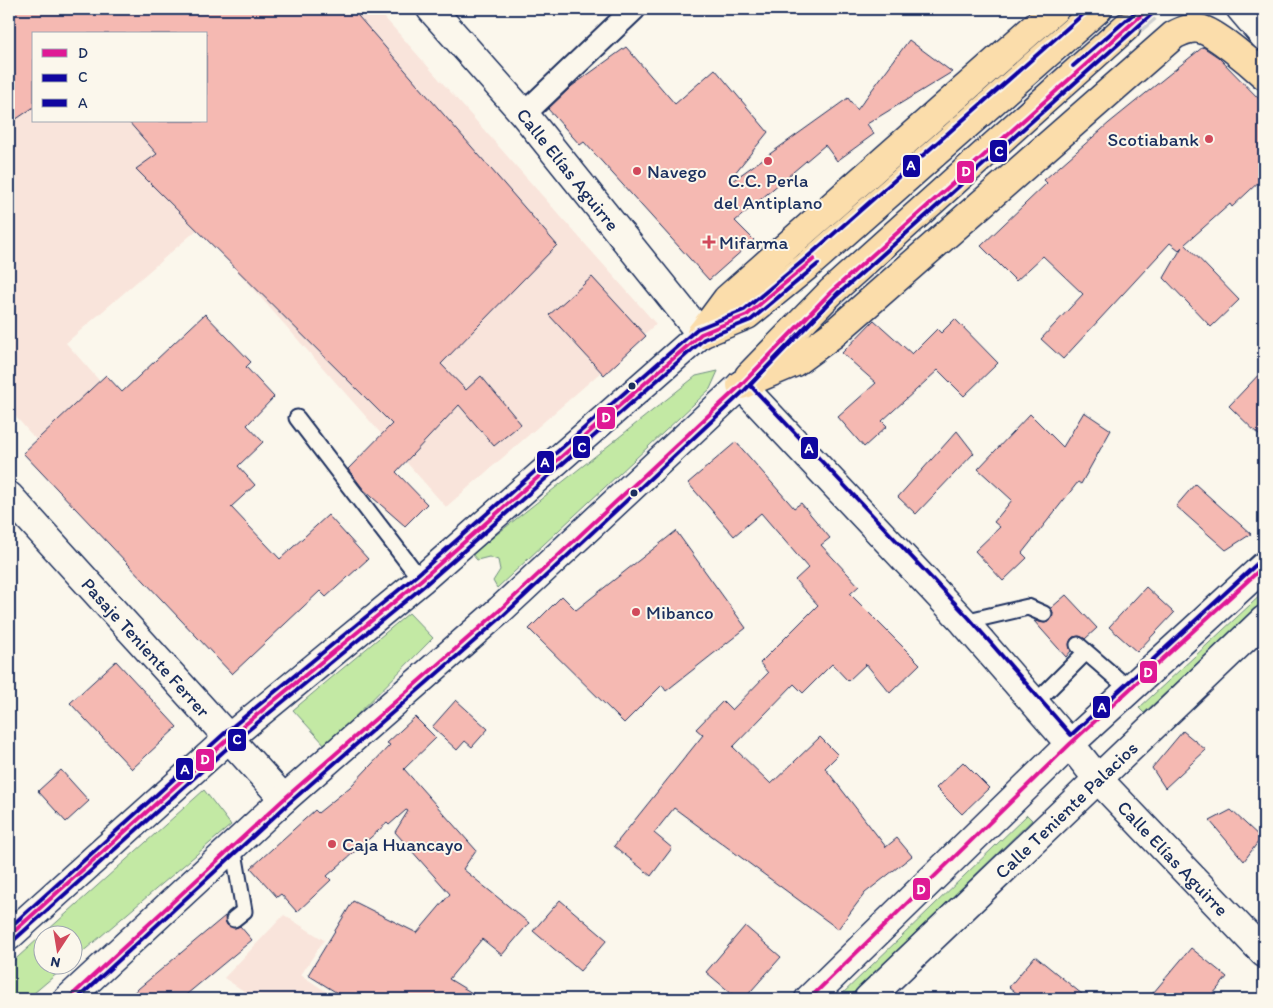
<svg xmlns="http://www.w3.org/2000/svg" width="1273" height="1008" viewBox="0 0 1273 1008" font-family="Itim,sans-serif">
<rect width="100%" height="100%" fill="#fbf7ec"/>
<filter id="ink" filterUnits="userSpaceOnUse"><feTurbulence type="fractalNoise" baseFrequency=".02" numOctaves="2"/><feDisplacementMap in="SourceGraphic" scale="10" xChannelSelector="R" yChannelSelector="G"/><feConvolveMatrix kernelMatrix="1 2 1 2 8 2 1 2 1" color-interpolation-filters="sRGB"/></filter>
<g filter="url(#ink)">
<g fill="#f9e4db" fill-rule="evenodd">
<path d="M9,9H377L656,324L446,507L199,228L66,343L294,601L229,659L9,409ZM34,34H206V121H34Z"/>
<polygon points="284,915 324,940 301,975 333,996 331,999 256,999 224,978"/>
</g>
<g fill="#c3e9a4" stroke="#6f8c81">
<polygon points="718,371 710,389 497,588 493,581 500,570 498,560 489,557 477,560 472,554 696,376"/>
<polygon points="1264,592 1264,602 1144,713 1139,708"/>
<polygon points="409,613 433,638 326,746 293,710"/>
<polygon points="204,790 231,825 73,960 72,936 42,936 42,966 66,966 27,999 9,999 9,965"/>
<polygon points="1027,815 1032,820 847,999 837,999"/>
</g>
<g fill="#f5b9b2" stroke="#1b2f5e">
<polygon points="9,9 352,9 557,245 441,364 466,390 481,376 521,424 494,446 459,405 396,472 427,504 405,526 364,490 348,469 392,424 136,169 157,154 128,121 206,121 206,34 34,34 34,107 9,124"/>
<polygon points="909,40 952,72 867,124 874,134 837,161 825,145 735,221 754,240 709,280 584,142 580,145 548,109 572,86 626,47 675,104 715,69 768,132 730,179 732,181 848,98 857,110"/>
<polygon points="1203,47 1218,57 1264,104 1264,177 1232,207 1230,204 1185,244 1239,300 1211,327 1164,278 1182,247 1179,250 1170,243 1063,359 1041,339 1083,294 1043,256 1016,281 981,246 1047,183 1044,180 1109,123"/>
<polygon points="592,277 646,336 604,375 549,315"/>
<polygon points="205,314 251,362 246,367 274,397 247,425 263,442 238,466 255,485 231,507 280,559 328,515 368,559 326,597 320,591 232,674 23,453 106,375 122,392"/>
<polygon points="955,319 998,363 964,396 938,370 882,421 887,426 864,447 838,417 876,383 842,353 874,320 912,354 937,329 941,333"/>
<polygon points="1264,369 1264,440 1229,406"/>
<polygon points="1084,412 1111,430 1081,484 1078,482 1022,553 1027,558 1003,581 975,551 1000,527 994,522 1012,500 978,469 1030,414 1063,447"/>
<polygon points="957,431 974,453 916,514 898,497"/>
<polygon points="736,442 794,508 801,503 830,538 821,545 859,586 850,594 920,664 890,693 866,664 848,681 832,664 803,693 794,684 733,747 771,784 820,737 838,755 825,768 886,847 897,838 912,856 865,893 838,929 674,808 654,833 672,848 651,876 614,846 703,735 696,729 723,701 732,710 768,673 760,663 818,605 795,580 808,568 761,513 734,536 688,483"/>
<polygon points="1195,484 1251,534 1226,550 1176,506"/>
<polygon points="676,531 746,628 666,691 662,685 624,723 529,629 562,596 576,610"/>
<polygon points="1146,587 1174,613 1137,652 1109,627"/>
<polygon points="1066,595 1097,628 1085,639 1079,636 1071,639 1069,644 1071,651 1066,657 1034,621 1045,623 1050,621 1053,613 1051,608"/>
<polygon points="116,661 177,727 132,769 70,703"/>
<polygon points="456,700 488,729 472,747 465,741 457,750 432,727"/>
<polygon points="415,717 436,738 404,769 476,850 463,869 529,923 502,955 482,939 449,979 482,999 347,999 308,975 353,901 417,933 450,894 395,832 408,811 406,810 389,825 387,823 327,876 331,880 297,912 281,894 277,897 251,868 315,810 318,813 350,787 390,745 387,743"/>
<polygon points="1183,731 1206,750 1165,788 1152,768"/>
<polygon points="963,762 989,788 962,814 936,788"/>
<polygon points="61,770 89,801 66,822 38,791"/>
<polygon points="1231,810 1261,838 1244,861 1210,821"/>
<polygon points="560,900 607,940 580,971 533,931"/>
<polygon points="225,916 227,925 235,928 240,926 252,940 181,999 126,999"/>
<polygon points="745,926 781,957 744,999 738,999 706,972"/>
<polygon points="1191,948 1227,977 1209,999 1148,999"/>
<polygon points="1035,956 1088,999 1024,999 1009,987"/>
</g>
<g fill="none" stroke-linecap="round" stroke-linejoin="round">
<polyline stroke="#cecfd0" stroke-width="28" stroke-dasharray="28 14" stroke-linecap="butt" points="1126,27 1148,9"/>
<g stroke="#1b2f5e" stroke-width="19">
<g id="service">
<polyline points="297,418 421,580"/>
<polyline points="964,622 1028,607 1044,614"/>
<polyline points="1078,645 1130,690"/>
<polyline points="1035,703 1085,653"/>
<polyline points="233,846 244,911 234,919"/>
</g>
</g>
<g stroke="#1b2f5e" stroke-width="26">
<polyline id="pedestrian" points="524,114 634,9"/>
</g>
<g stroke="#1b2f5e" stroke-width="31">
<g id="minor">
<path id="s1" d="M431,9L524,114L701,334"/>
<path id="s2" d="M741,385L964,622L1070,744L1097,778L1264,953"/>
<path id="s3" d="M9,496L284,799"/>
</g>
</g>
<g stroke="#1b2f5e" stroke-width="31">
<g id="tertiary">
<polyline points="9,936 230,737 421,580 701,334"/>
<polyline points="68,999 284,799 500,610 741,385"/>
</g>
</g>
<g stroke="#1b2f5e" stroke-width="31">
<g id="secondary">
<polyline points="1241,9 1264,36"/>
<polyline points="809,999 1070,744 1264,566"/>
<path id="s4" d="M868,999L1264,620"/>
</g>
</g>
<g stroke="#1b2f5e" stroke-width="31">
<g id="primary">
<polyline points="701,334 747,315 808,265 1098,9"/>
<polyline points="701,334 727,299 1055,9"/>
<polyline points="749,376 831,292 1126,27"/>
<path d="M741,385L795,362L832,335L1174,35C1182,31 1190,27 1200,29C1215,32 1252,64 1264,75"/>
</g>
</g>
<use href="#service" stroke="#fbf7ec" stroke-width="15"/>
<use href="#pedestrian" stroke="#fbf7ec" stroke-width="22"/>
<use href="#minor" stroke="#fbf7ec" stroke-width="28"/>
<use href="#tertiary" stroke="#fbf7ec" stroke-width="28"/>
<use href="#secondary" stroke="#fbf7ec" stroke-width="28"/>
<use href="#primary" stroke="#fbddab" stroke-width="28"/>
<g stroke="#fbf7ec" stroke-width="8">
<g id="bus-1">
<polyline points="9,936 230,737 421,580 701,334 747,315 814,259"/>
<polyline points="68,999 284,799 500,610 741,385 831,292 1148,9"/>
<polyline points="809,999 1070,744 1264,566"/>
</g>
</g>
<g stroke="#fbf7ec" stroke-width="8">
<g id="bus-2">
<polyline points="13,941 234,742 425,585 704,339 751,320 818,264"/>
<polyline points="77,999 288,804 504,615 745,390 835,297 1152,14"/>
</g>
</g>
<g stroke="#fbf7ec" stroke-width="8">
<g id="bus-3">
<polyline points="1073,66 1139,9"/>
<polyline points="839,292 750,385 969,618 1071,735 1260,561"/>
<polyline points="9,928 226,732 417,575 697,329 744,310 804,260 1089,9"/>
</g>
</g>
<use href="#bus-1" stroke="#df1995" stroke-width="4"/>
<use href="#bus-2" stroke="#10069f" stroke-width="4"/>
<use href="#bus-3" stroke="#10069f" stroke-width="4"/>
</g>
</g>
<g fill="#d1495b" stroke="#fbf7ec" stroke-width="2">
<circle cx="1209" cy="139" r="5"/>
<circle cx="768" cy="161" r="5"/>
<circle cx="637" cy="171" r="5"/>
<path d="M706.5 234.5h5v5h5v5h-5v5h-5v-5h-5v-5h5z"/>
<circle cx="636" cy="612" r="5"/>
<circle cx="332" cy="844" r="5"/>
</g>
<g fill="#1b2f5e" stroke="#fbf7ec" stroke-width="2">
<circle cx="632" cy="386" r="4.5"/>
<circle cx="634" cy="493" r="4.5"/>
</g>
<g text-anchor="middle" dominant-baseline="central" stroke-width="4" stroke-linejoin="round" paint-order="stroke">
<g font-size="19" fill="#1b2f5e" stroke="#fbf7ec" text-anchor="start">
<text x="1199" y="139" text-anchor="end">Scotiabank</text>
<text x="647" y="171">Navego</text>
<text x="768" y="180" text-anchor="middle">C.C. Perla<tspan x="768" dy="22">del Antiplano</tspan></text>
<text x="719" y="242">Mifarma</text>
<text x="646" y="612">Mibanco</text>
<text x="342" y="844">Caja Huancayo</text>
</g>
<g font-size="19" fill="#1b2f5e" stroke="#fbf7ec">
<text stroke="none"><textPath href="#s1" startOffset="211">Calle Elías Aguirre</textPath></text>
<text stroke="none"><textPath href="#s3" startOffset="204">Pasaje Teniente Ferrer</textPath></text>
<text stroke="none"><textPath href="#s4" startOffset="274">Calle Teniente Palacios</textPath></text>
<text stroke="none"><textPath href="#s2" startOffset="641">Calle Elías Aguirre</textPath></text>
</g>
</g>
<g stroke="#fbf7ec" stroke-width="2">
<rect x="989" y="139" width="19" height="24" rx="5" fill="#10069f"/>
<rect x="902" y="154" width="19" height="24" rx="5" fill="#10069f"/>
<rect x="956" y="160" width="19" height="24" rx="5" fill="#df1995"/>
<rect x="596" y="406" width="20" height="24" rx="5" fill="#df1995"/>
<rect x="572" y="435" width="19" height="24" rx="5" fill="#10069f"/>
<rect x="800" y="436" width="19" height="24" rx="5" fill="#10069f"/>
<rect x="536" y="450" width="19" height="24" rx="5" fill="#10069f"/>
<rect x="1139" y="660" width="19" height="24" rx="5" fill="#df1995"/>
<rect x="1092" y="695" width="19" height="24" rx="5" fill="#10069f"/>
<rect x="227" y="728" width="20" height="24" rx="5" fill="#10069f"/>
<rect x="195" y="748" width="20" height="24" rx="5" fill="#df1995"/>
<rect x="175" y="757" width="19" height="24" rx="5" fill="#10069f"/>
<rect x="912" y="877" width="19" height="24" rx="5" fill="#df1995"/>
</g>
<g font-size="14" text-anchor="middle" font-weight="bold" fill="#fff">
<text x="999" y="156">C</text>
<text x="911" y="170">A</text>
<text x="966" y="176">D</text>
<text x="606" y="422">D</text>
<text x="582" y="452">C</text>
<text x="809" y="453">A</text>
<text x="545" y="467">A</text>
<text x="1148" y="677">D</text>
<text x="1102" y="712">A</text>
<text x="237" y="744">C</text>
<text x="205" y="764">D</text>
<text x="185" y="774">A</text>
<text x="921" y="894">D</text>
</g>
<rect width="1273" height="1008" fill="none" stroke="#fbf7ec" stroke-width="30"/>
<rect x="15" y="15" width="1243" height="978" fill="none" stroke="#1b2f5e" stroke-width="2" filter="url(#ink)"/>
<rect x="32" y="32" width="175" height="90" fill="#fbf7ec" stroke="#a1a7b3"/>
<rect x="42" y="49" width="25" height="8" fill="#df1995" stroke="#a1a7b3"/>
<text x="78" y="58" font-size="15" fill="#1b2f5e">D</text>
<rect x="42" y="74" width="25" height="8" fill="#10069f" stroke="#a1a7b3"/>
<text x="78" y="82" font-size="15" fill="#1b2f5e">C</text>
<rect x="42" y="99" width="25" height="8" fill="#10069f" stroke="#a1a7b3"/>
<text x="78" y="108" font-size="15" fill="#1b2f5e">A</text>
<g transform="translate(58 950) rotate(192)"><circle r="24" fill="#fbf7ec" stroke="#a1a7b3"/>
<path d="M0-4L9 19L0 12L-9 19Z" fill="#d1495b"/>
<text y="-8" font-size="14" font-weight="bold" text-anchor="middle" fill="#1b2f5e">N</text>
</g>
</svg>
